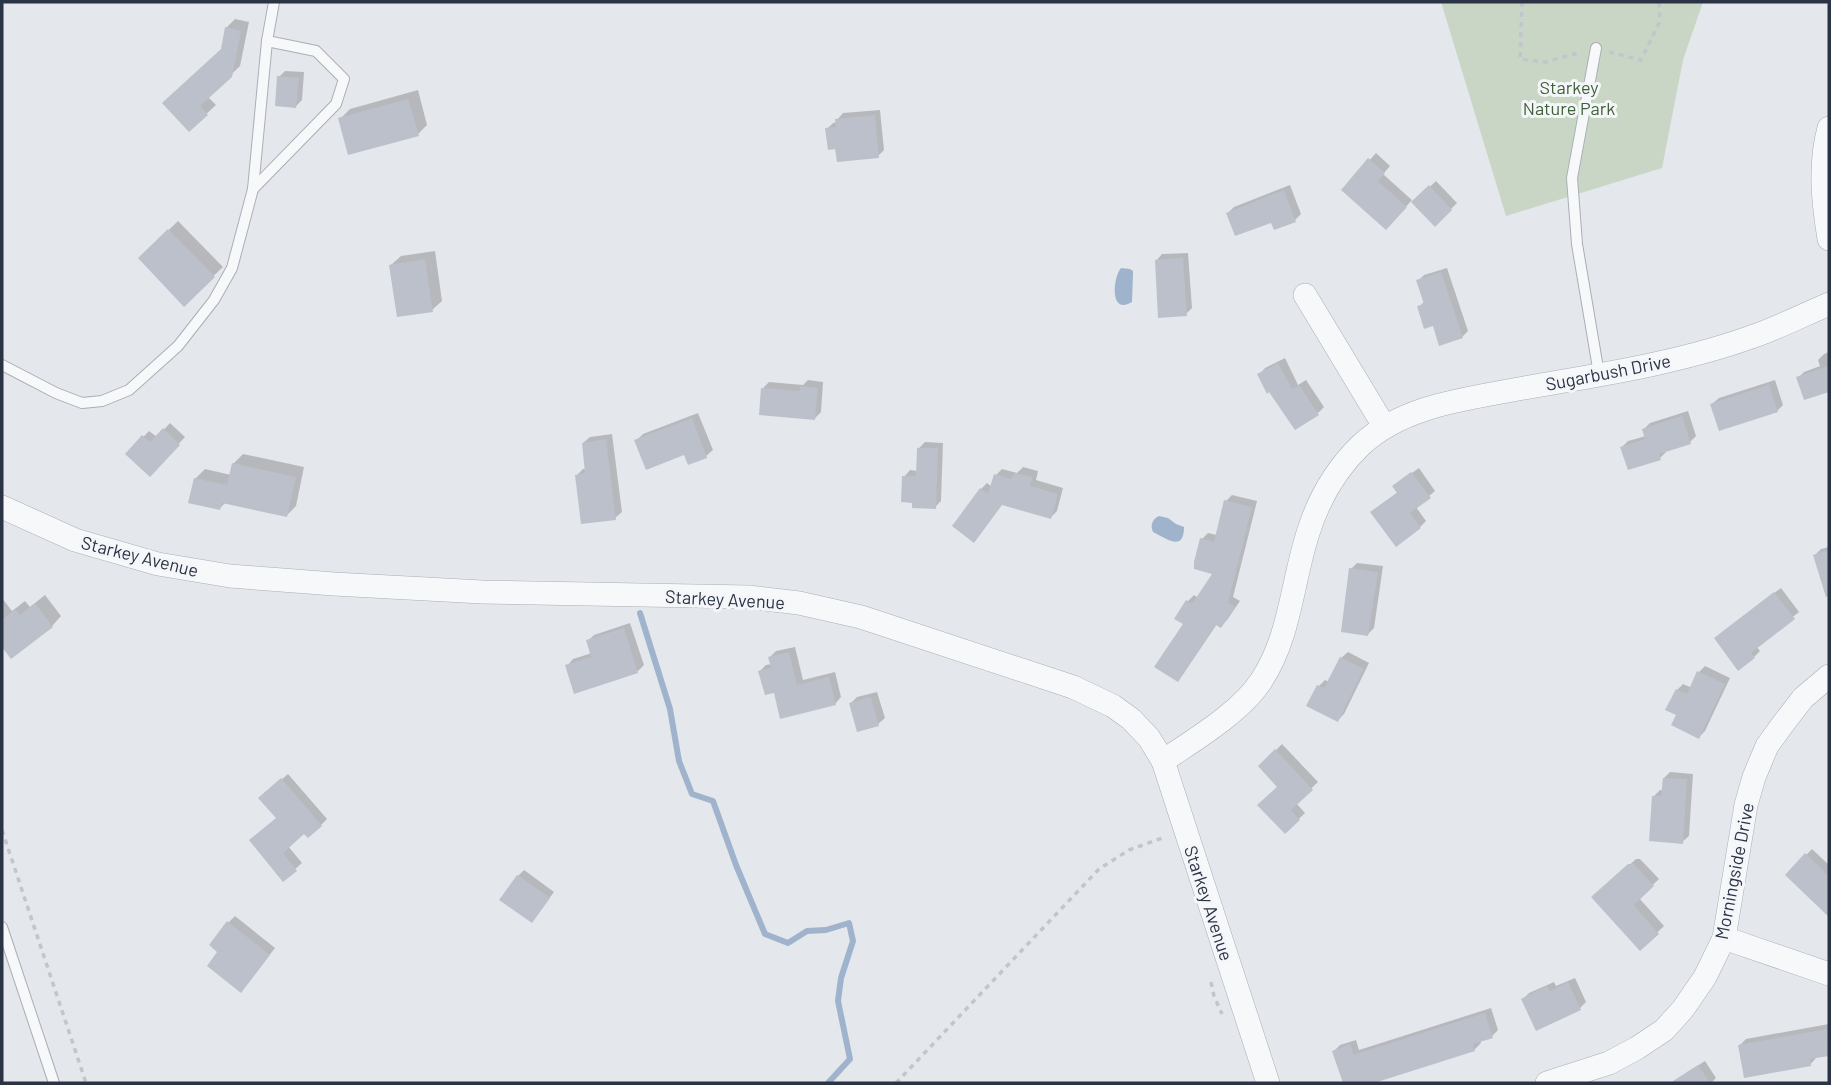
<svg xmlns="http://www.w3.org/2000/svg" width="1831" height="1085" viewBox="0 0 1831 1085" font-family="Barlow,sans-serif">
<rect width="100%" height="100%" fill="#e4e7ec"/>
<polygon fill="#c9d6c5" points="1441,2 1703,2 1683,60 1662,168 1506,216"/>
<g fill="#9fb4cc">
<path d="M1121,268L1130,269L1133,271V274L1132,302C1109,316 1113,277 1121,268Z"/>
<path d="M1159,516L1168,518L1176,524L1184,527C1184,552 1167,539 1153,532C1150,526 1152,519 1159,516Z"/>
</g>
<g fill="#0003">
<polygon points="235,19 249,22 240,66 208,97 216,105 189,130 223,49 226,28"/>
<polygon points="285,71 304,72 302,100 296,106 279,77"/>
<polygon points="418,90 427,125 418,134 340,119 350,109"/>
<polygon points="880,110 884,150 878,156 837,147 827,129 833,123 837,122 837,120 843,113"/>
<polygon points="1376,153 1390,166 1383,174 1414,202 1436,181 1457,203 1435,225 1412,200 1392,222 1343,190"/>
<polygon points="1290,185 1301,214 1295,220 1272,221 1228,213 1234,207"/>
<polygon points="178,221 223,267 184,304 140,258"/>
<polygon points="435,251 442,301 432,310 391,265 401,256"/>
<polygon points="1188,253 1192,308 1186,314 1156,261 1162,254"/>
<polygon points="1447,268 1468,331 1462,337 1434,324 1419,307 1425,301 1418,281 1424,275"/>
<polygon points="1829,352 1829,390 1805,398 1798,378 1804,372 1820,366 1818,360 1824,354"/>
<polygon points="1285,358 1298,385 1306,380 1324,407 1318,413 1259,375 1265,368"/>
<polygon points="808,380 823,382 821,412 815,418 763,388 769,382 803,385"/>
<polygon points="1775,380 1783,405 1777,411 1712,404 1719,398"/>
<polygon points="1688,411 1696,436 1690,442 1666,450 1666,452 1660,458 1622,447 1628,441 1646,436 1644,429 1650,423"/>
<polygon points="698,413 713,450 706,456 689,463 685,453 636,441 643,434"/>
<polygon points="170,423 185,437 150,475 127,454 149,431 157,437"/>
<polygon points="612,434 622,512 615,518 577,475 583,469 586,469 583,443 590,437"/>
<polygon points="925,442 943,443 941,501 935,507 904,477 910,470 918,471 919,448"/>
<polygon points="243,454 304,467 296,506 287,515 226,502 220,508 195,479 205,469 231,475 233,464"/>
<polygon points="1023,467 1038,471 1036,480 1063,488 1057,511 1051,517 1002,503 980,534 981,489 987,483 992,487 996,475 1002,469 1017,473"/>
<polygon points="1419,468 1435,491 1416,507 1426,521 1420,527 1379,506 1398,492 1398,483"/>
<polygon points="1232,495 1257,501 1233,597 1240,601 1227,620 1221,626 1217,624 1183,674 1177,680 1188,601 1194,595 1198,598 1215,572 1202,539 1208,533 1217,535 1226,501"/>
<polygon points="1829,547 1829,583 1824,585 1815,555 1821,549"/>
<polygon points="1357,563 1383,566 1374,628 1368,634 1351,569"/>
<polygon points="1781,588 1799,612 1756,646 1760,651 1754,657 1722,632"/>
<polygon points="45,595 61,616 52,626 12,657 2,644 2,598 12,611 25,601 30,607"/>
<polygon points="630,623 644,665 638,671 575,692 567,666 573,659 592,653 588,641 594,635"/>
<polygon points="795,647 803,680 835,672 841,697 835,704 775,691 760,671 766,665 772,664 770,657 776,651"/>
<polygon points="1348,652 1369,663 1344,714 1338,720 1319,686 1325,680 1329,682 1341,658"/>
<polygon points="1705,666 1730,678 1705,731 1699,737 1678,715 1677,690 1683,684 1692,688 1699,672"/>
<polygon points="877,692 885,718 878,724 851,703 857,697"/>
<polygon points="1282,744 1318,782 1296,803 1305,813 1285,832 1279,786 1260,766"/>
<polygon points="1670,772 1693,774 1689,836 1682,842 1654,796 1660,790 1663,790 1664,778"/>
<polygon points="288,774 327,819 321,825 304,832 288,846 302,863 283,880 278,817 267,792"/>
<polygon points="1812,849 1829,865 1829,914 1787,875"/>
<polygon points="1636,859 1640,859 1659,879 1639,898 1664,926 1640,949 1600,892"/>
<polygon points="524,870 554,892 532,921 518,876"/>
<polygon points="235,916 275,948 247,984 229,922"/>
<polygon points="1575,978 1586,1002 1580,1008 1523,999 1529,993 1554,982 1556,986"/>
<polygon points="1491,1008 1498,1030 1492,1036 1480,1040 1481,1043 1475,1049 1370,1083 1344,1083 1334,1051 1340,1045 1356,1040 1359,1050"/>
<polygon points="1829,1024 1829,1054 1816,1056 1816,1058 1810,1065 1740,1045 1746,1039"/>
<polygon points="1705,1061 1716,1078 1711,1083 1683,1083 1680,1079 1686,1073"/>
</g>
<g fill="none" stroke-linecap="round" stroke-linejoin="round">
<polyline stroke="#9fb4cc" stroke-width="6" points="640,613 670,709 679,761 692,794 713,801 736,865 765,934 788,943 807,931 826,930 849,923 853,941 841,978 838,1001 850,1059 828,1083"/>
</g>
<g fill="#bbc0ca">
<polygon points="225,27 241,31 232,77 200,106 208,115 189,132 162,103 221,49"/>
<polygon points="277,76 299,78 296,108 275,106"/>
<polygon points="408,99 419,136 348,155 338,118"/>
<polygon points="875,115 879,158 837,162 835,149 828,150 825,128 836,127 835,119"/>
<polygon points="1368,158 1385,173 1378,181 1407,207 1386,230 1341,190"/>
<polygon points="1429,185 1452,210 1435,227 1411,202"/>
<polygon points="1284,190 1296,222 1274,230 1271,223 1235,236 1226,213"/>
<polygon points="168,229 215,277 184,307 138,258"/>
<polygon points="1183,258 1187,316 1158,318 1155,260"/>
<polygon points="425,259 433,312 397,317 389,265"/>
<polygon points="1441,272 1463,338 1439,346 1433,326 1424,329 1417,306 1424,304 1416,280"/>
<polygon points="1278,363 1292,389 1299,385 1319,415 1295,430 1269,392 1267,394 1257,374"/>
<polygon points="1829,366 1829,392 1804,400 1796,377"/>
<polygon points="1769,385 1778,412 1719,431 1710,404"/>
<polygon points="800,386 818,388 815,420 759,415 761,388 800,391"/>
<polygon points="1682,416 1691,444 1659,454 1661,460 1628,470 1620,447 1645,439 1642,429"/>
<polygon points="692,418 707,458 688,465 684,455 646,470 634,440"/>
<polygon points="163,428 180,445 150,477 125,454 142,435 150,442"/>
<polygon points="606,439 616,520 581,524 575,475 585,473 582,443"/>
<polygon points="917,448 938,448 936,509 912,508 912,503 901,502 902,476 916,476"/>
<polygon points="232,463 296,477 287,517 222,503 220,510 188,503 194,478 227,485"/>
<polygon points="1411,472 1431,498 1410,513 1421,528 1396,547 1370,512 1397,493 1392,486"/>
<polygon points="1015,473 1033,477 1030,486 1058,494 1051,519 1002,505 974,543 952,526 980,488 988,494 994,474 1011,479"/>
<polygon points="1224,500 1252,507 1228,603 1235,607 1221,628 1216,625 1178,682 1154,667 1183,624 1174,619 1186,600 1192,604 1212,574 1194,569 1194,562 1200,538 1214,542"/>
<polygon points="1829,550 1829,596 1826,597 1813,555"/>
<polygon points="1349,568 1378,572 1368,636 1341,632"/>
<polygon points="1774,592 1795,619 1751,653 1755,658 1738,671 1714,638"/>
<polygon points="35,603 53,627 11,659 2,647 2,620 15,609 20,615"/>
<polygon points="624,628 638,673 574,694 565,665 591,657 586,640"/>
<polygon points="789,652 797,685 829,677 836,705 780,719 774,693 765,695 758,671 771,668 768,657"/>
<polygon points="1340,657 1364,669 1338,722 1306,706 1317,685 1324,688"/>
<polygon points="1697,671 1725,684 1699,739 1671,725 1676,715 1665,710 1676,689 1687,694"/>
<polygon points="871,697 879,726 857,732 849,703"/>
<polygon points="1275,749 1313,790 1291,810 1300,820 1285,834 1257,805 1277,787 1258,766"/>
<polygon points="281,778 322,826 308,838 304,834 283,853 297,871 283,882 249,840 276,818 258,798"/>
<polygon points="1663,778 1687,779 1683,844 1649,841 1652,796 1661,796"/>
<polygon points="1805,853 1829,876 1829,917 1785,875"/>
<polygon points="1628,864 1634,864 1654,886 1634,905 1659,934 1640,951 1591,897"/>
<polygon points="517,875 550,898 532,923 499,900"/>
<polygon points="227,921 270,955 241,993 207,966 217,952 209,945"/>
<polygon points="1568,982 1581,1010 1536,1031 1521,999 1547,986 1550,991"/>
<polygon points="1485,1013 1493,1038 1473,1044 1475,1051 1374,1083 1343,1083 1332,1051 1350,1044 1353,1055"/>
<polygon points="1827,1029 1829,1056 1810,1059 1811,1066 1744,1078 1738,1045"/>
<polygon points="1698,1065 1710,1083 1670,1083"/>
</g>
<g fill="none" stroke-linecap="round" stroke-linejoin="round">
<g stroke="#a9aeb7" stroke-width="12">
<g id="service">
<polyline points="1596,48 1572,178 1577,244 1599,374"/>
<polyline points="253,189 336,104 344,79 316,51 267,41"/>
<polyline points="2,365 56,393 82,403 102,401 129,390 178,346 214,300 232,268 253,189 267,41 274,2"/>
<polyline points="2,927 54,1083"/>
</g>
</g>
<g stroke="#a9aeb7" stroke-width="24">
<g id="minor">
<path d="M1829,128C1819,165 1823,202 1829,239"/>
<polyline points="1305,295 1384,426"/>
<polyline points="2,507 75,540 158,564 230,576 334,584 482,592 749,597 799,603 861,617 1073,687 1113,706 1131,719 1149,738 1163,761 1268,1083"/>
<path d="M1163,761C1194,740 1241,712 1261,681C1291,636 1292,580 1309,530C1319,499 1337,468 1361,445C1402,407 1460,400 1513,390C1562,381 1611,374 1659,363C1690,356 1721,348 1751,337C1778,328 1803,315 1829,304"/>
<polyline points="1724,938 1829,974"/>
<polyline points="1547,1083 1609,1063 1637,1048 1664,1030 1683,1009 1705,977 1724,938 1746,805 1754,777 1767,746 1783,724 1803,698 1829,676"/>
</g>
</g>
<g stroke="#c2c5cb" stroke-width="3.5" stroke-dasharray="5 5" stroke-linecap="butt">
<polyline points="1522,2 1520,59 1545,62 1582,52"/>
<polyline points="1609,52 1641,60 1660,21 1659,2"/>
<polyline points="2,830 86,1083"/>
<polyline points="1211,982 1214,996 1222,1014"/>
<polyline points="896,1083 1099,869 1129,850 1165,837"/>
</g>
<use href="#service" stroke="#f7f8fa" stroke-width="10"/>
<use href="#minor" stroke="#f7f8fa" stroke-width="23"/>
</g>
<g text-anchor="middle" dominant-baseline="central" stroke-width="6" stroke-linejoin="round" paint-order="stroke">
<g font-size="18" fill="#3f6138" stroke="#f4f6f9">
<text x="1569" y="87">Starkey<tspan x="1569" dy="21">Nature Park</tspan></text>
</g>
<g font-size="18" fill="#2b3445" stroke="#f4f6f9">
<text transform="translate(1608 372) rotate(-11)">Sugarbush Drive</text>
<text transform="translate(140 556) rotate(14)">Starkey Avenue</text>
<text transform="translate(725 599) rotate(3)">Starkey Avenue</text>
<text transform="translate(1734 871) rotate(-79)">Morningside Drive</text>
<text transform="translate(1209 903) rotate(72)">Starkey Avenue</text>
</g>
</g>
<rect width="1831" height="1085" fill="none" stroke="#2b3445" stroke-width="7"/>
</svg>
